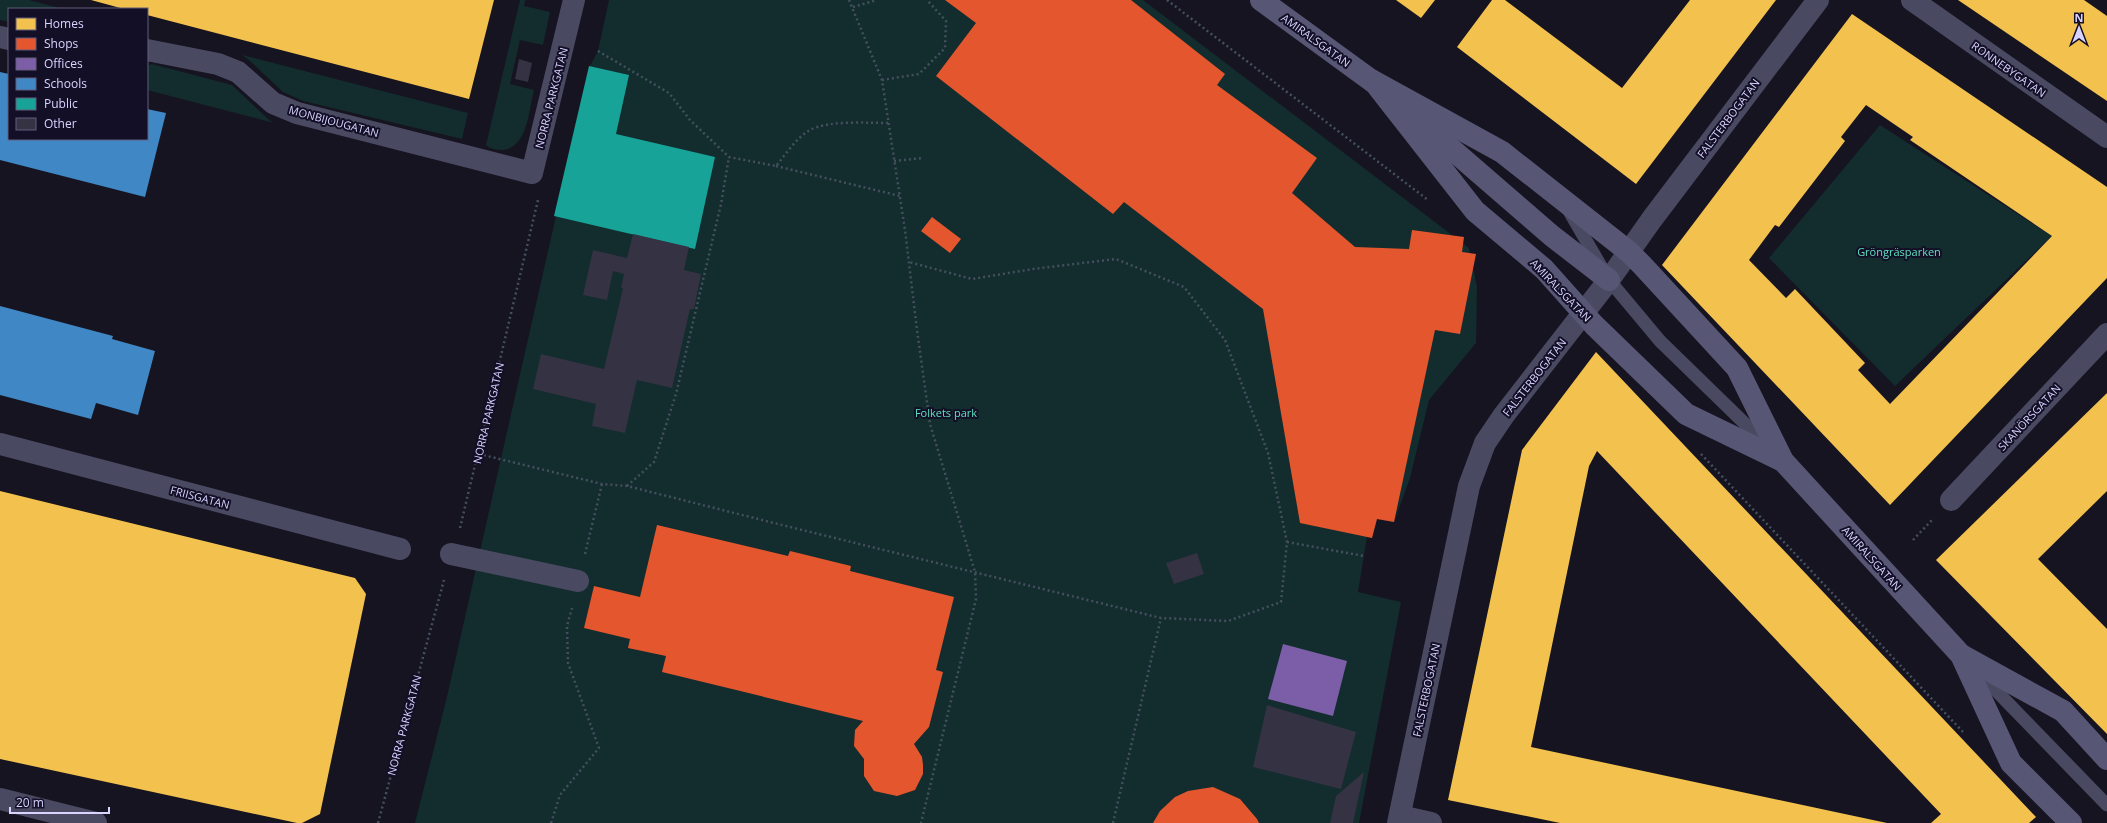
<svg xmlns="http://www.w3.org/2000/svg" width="2107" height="823" viewBox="0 0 2107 823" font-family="'Open Sans',sans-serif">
<rect width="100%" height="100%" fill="#161421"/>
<g fill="#132c2d">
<polygon points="0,0 29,0 63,9 9,9 9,22 0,20"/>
<path d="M520,0H525L524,6L550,12L543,45L520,40L510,84L534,90C529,109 528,147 503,150C498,150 489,149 486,145Z"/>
<polygon points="609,0 1143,0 1469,248 1477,287 1476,343 1429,400 1410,478 1394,522 1377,519 1372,538 1367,537 1358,592 1401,602 1359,823 415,823 446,701 590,66 598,51"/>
<polygon points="242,55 468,113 462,139 303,101 283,92 249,60"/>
<polygon points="152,64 232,85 269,120 274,123 147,90 147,66"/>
<polygon points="1880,125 2052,236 1895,386 1769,258"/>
</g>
<g fill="#f2c14e" fill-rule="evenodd">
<polygon points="91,0 494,0 469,99 147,15 147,9 124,9"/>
<polygon points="1396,0 1435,0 1421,18"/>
<polygon points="1492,0 1505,0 1622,88 1690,0 1776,0 1636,184 1457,47"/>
<polygon points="1958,0 2084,0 2107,16 2107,101"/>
<path d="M1852,14L2107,187V278L1890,505L1662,265ZM1866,105L1913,137L1910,140L2052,236L1890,404L1858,370L1865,363L1795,289L1786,298L1749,260L1775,225L1779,227L1845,141L1841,137Z"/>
<polygon points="1596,352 2036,817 2029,823 1931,823 1941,814 1597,451 1589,466 1531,747 1887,823 1560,823 1448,800 1522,450"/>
<polygon points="2107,393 2107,491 2038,559 2107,629 2107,734 1936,560"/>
<polygon points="0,491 355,578 366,594 320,814 302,823 297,823 0,759"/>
</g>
<g fill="#e4572e">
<polygon points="945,0 1131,0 1225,74 1217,85 1317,158 1292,193 1355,247 1409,249 1412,230 1464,237 1462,252 1476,254 1460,334 1435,330 1394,522 1377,519 1372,538 1300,523 1263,309 1124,202 1113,214 936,76 976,23"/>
<polygon points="932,217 961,239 950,253 921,231"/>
<polygon points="657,525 788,556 790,551 851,566 850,571 954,597 936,670 943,672 929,727 914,744 922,757 923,765 923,774 915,790 897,796 874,791 864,776 864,759 854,746 855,730 863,721 662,672 666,656 628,648 630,639 584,628 594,586 640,597"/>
<polygon points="1213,787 1240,799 1257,819 1259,823 1153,823 1160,811 1175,797 1188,791"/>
</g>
<polygon fill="#7b5ea7" points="1283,644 1347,661 1333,716 1268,699"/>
<g fill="#3f88c5">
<polygon points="0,72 9,74 9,139 147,139 147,109 166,113 145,197 0,160"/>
<polygon points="0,306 113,336 112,339 155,351 138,415 96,403 91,419 0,395"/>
</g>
<polygon fill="#17a398" points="589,66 629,75 616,134 715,157 695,249 554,216"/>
<g fill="#343243">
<polygon points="519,59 532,63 528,82 515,79"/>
<polygon points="633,234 689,247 684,270 701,274 694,309 690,309 672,388 637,380 625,433 592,426 596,404 533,389 541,354 604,369 623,288 621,288 624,274 613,271 607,300 583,295 593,250 627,258"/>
<polygon points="1197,553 1204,574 1174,584 1166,563"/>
<polygon points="1267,705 1356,732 1341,789 1253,767"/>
<polygon points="1364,772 1353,823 1330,823 1336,796"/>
</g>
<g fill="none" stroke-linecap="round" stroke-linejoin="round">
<g stroke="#44505f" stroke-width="2.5" stroke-dasharray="2 3" stroke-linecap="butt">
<polyline points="849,0 882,80 905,230 917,330 930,424 975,572 976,599 921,823"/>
<polyline points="1167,0 1428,200"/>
<polyline points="853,7 877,0"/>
<path d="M598,51L669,93L690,120L729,157L776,166C786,154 796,138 810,130C829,120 867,123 888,123"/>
<polyline points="882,80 919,74 945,48 946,21 927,0"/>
<polyline points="894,161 923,158"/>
<polyline points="776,166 900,196"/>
<polyline points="479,454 602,484 627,486 790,527 1161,618 1228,621 1281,602 1287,542 1268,453 1225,340 1184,287 1116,259 1033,269 972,279 909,262"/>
<polyline points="1701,454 1964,733"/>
<polyline points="627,486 654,462 676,394 721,204 729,157"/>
<polyline points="460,528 538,200"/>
<polyline points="1913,540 1932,520"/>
<polyline points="1287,542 1364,556"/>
<polyline points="585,554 602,484"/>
<polyline points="378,823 444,580"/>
<polyline points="551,823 560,795 599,748 568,663 567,626 572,608"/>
<polyline points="1113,823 1161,618"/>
</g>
<g stroke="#4a4962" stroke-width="13">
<polyline points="1569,211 1609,280 1660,341 1771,449"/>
<polyline points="1975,669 2107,805"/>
</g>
<g stroke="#4a4962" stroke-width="22">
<polyline points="1912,0 2107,137"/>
<polyline points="0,37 9,39"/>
<polyline points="147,50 218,64 238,72 273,103 297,113 532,173 574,0"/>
<polyline points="0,444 400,549"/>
<polyline points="1951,500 2107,334"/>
<polyline points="451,554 578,581"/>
<polyline points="0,799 96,823"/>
<polyline points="1400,816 1431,823"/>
<polyline points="1398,823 1469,486 1485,443 1504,415 1609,280 1652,219 1818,0"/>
</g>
<g stroke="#575674" stroke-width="22">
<polyline points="1261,0 1383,89"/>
<polyline points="1371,80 1502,152 1629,252 1642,265 1737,368 1783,461 1961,655 2011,763 2071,823"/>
<polyline points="1378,87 1475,211 1544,269 1594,325 1686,414 1783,461"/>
<polyline points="1410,113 1552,236 1609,280"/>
<polyline points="1961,655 2063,711 2107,759"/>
</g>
</g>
<g text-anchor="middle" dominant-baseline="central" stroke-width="4" stroke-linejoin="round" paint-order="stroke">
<g font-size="11" fill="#d9d4ff" stroke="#130f26">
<text transform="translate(1316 40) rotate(36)">AMIRALSGATAN</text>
<text transform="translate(2009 69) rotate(35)">RONNEBYGATAN</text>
<text transform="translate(551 98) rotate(-76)">NORRA PARKGATAN</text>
<text transform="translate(1728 118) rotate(-53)">FALSTERBOGATAN</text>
<text transform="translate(334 121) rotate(15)">MONBIJOUGATAN</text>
<text transform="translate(1561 290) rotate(46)">AMIRALSGATAN</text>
<text transform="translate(1534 377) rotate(-52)">FALSTERBOGATAN</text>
<text transform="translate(488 413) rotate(-77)">NORRA PARKGATAN</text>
<text transform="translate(2029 417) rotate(-47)">SKANÖRSGATAN</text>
<text transform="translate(200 497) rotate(15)">FRIISGATAN</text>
<text transform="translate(1872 558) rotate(48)">AMIRALSGATAN</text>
<text transform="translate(1426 690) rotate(-78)">FALSTERBOGATAN</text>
<text transform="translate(404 725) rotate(-75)">NORRA PARKGATAN</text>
</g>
<g font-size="11" fill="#5fe0c0" stroke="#130f26">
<text x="1899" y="251">Gröngräsparken</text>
<text x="946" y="412">Folkets park</text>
</g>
</g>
<rect x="8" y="8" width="140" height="132" fill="#130f26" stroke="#625e7d"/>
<rect x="16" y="18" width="20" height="12" fill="#f2c14e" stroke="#625e7d"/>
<text x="44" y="28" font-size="12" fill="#d9d4ff">Homes</text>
<rect x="16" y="38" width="20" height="12" fill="#e4572e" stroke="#625e7d"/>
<text x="44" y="48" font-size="12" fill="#d9d4ff">Shops</text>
<rect x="16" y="58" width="20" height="12" fill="#7b5ea7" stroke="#625e7d"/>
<text x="44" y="68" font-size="12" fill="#d9d4ff">Offices</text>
<rect x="16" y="78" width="20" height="12" fill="#3f88c5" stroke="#625e7d"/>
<text x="44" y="88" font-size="12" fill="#d9d4ff">Schools</text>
<rect x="16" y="98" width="20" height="12" fill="#17a398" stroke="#625e7d"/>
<text x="44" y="108" font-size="12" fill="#d9d4ff">Public</text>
<rect x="16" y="118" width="20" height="12" fill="#343243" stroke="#625e7d"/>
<text x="44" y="128" font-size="12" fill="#d9d4ff">Other</text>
<g transform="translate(2079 28)" stroke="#130f26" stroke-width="3" paint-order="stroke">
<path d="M0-3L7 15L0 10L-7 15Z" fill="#d9d4ff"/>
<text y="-6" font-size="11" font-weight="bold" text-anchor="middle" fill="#d9d4ff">N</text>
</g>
<path d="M10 807v6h99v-6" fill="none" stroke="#d9d4ff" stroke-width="2"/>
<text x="16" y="807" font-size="12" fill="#d9d4ff" stroke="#130f26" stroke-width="3" paint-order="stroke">20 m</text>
</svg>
